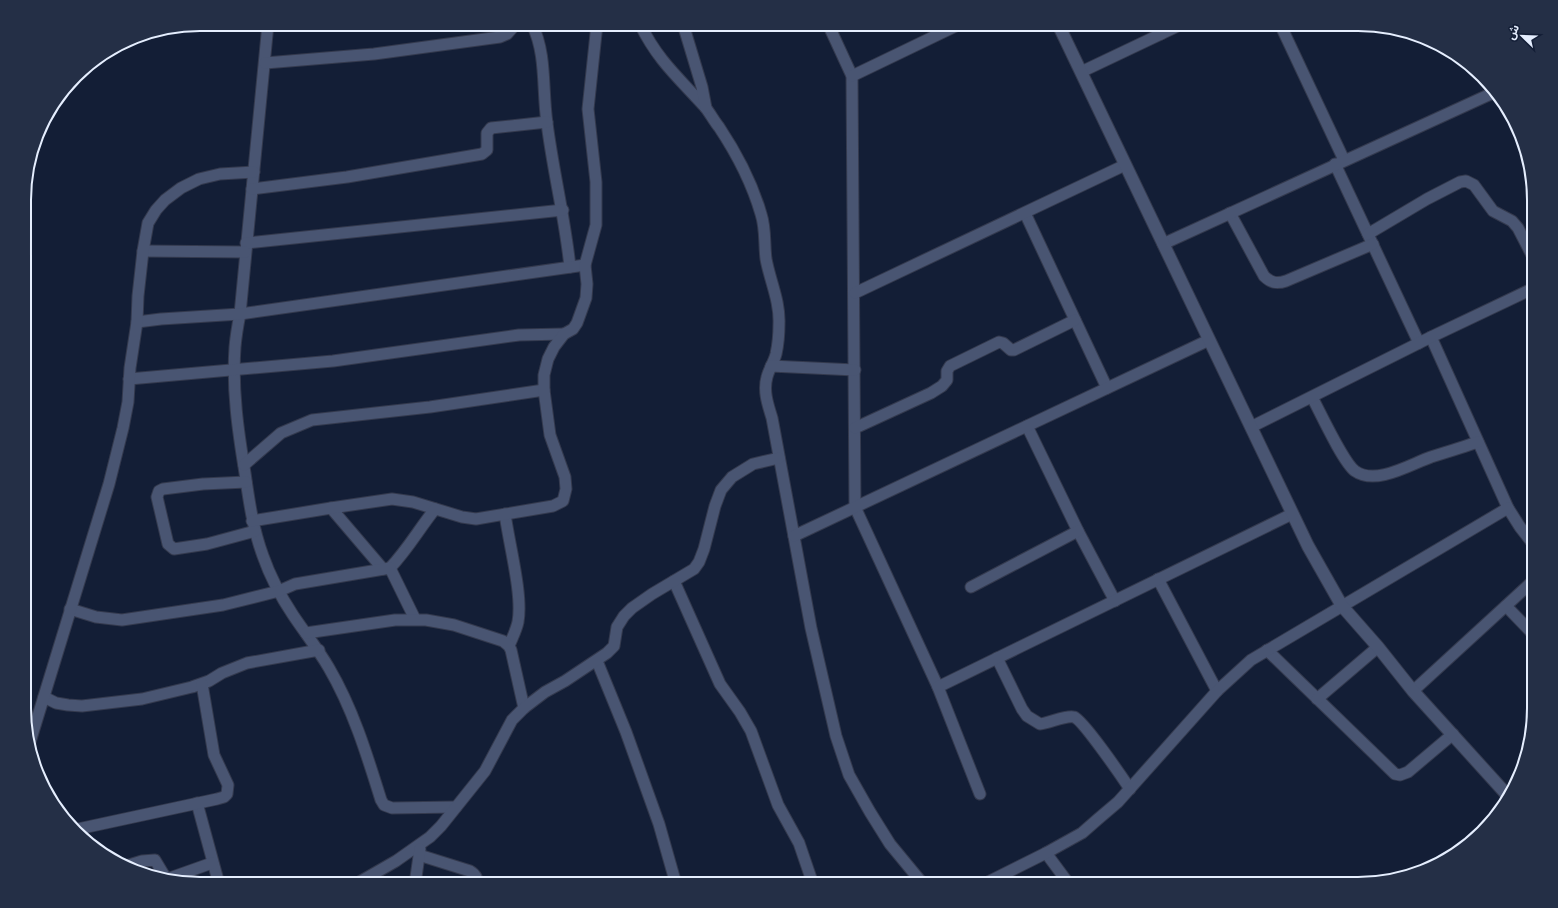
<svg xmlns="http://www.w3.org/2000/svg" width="1558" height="908" viewBox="0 0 1558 908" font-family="Commissioner,'Noto Sans Arabic',sans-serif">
<rect width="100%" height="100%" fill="#131e36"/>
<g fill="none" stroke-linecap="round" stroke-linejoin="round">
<g stroke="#343a4e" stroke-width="13">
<g id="minor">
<path d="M268,24L240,314C238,324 236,336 235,347C232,389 238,431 245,473C249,501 253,529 263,556C270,576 281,597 293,615C305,633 318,649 329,668C353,709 367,755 381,800L384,805L392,808L456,807"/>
<path d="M532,24C547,55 542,89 547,123C553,171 565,218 570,267"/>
<path d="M640,24C658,61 679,78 705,107C710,113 714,121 719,127C737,154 752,183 761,214C766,229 764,244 766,259C770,281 780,301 779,324C779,334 778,345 776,354C774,362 769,369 767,377C763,391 768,405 772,418L811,628L836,736L849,775L870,812L890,844L923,884"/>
<polyline points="683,24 702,87 706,108"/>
<polyline points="828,24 852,76 855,507 938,687"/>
<polyline points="1156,24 1161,34"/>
<polyline points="1280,24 1344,160"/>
<polyline points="265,63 374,54 500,37 507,34 516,24"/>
<polyline points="1081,72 1182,24"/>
<polyline points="852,76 960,24"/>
<polyline points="1335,164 1419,343"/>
<polyline points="252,189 347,177 482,154 487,150 487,133 491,128 547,122"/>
<polyline points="1025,213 1107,388"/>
<path d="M1230,213L1264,276C1271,283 1277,284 1286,281L1373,244"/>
<polyline points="1368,234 1427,199 1460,182 1466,181 1474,185 1493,211 1512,221 1518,228 1534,259"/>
<polyline points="246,243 563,210"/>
<polyline points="1163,244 1495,92"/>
<polyline points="143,251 245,252"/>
<polyline points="855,293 1125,165"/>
<polyline points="137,322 161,319 240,314 585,265"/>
<polyline points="1431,337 1508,508 1520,527 1534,545"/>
<polyline points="771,366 855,370"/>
<polyline points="129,379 333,361 519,335 564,334"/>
<path d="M1312,397C1320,412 1343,462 1355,471C1376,486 1411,464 1431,457C1447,452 1463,447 1478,442"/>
<polyline points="1027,426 1078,531 1115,601"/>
<polyline points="1251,427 1431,337 1534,288"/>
<polyline points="855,428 931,393 942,386 947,380 947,371 950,366 999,342 1003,343 1011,350 1014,350 1075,320"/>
<polyline points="244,465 281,433 312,420 430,407 544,390"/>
<polyline points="246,482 203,484 163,489 159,491 157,497 168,544 174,549 207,544 255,531"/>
<polyline points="331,508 383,569"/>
<path d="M505,514C509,544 523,595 518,622C516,631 512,638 509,646"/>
<polyline points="252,521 331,508 392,499 413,502 462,517 476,519 553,506 563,501 566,489 565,477 550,435 544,390 544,375 548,359 554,347 564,334 573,329 577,323 586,298 587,284 585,265 596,225 596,182 588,109 597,24"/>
<polyline points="794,536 1209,340"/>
<path d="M390,568C408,549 419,529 435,509"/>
<polyline points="1158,579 1217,691"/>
<polyline points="674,581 720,684 740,712 751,731 778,805 799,843 813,884"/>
<polyline points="971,587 1078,531"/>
<polyline points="1506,606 1534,635"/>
<polyline points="70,609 96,617 122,620 223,605 279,591 295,584 390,568 415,619"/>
<polyline points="306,633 395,620 426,620 454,625 503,641 509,646 511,650 524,708"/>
<polyline points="1267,650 1395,774 1400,775 1408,772 1453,734"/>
<path d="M997,658L1022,709L1027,716L1040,724C1050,723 1065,715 1074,717C1083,720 1122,777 1130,789"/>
<polyline points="597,661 626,732 659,824 676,884"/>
<polyline points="1413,691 1534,580"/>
<polyline points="44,697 56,703 68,705 82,706 142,699 192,687 209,681 222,673 247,663 319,650"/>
<polyline points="1317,699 1378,647"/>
<polyline points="30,742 109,484 123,428 128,402 130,368 137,322 138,296 143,251 148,223 156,210 165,200 181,188 199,179 220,174 254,172"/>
<polyline points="980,794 938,687 1292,514"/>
<polyline points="197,803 219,884"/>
<polyline points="78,829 217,799 224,797 227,794 228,785 214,755 202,684"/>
<polyline points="1046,853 1069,884"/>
<path d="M419,855L470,871C475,874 478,877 477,884"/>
<polyline points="126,866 142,861 155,860 167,880"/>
<polyline points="167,879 212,863"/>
<polyline points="356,884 396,861 430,837 441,826 485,771 512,720 524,708 545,692 565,681 607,653 614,646 617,627 624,616 632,608 652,594 694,569 699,562 704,549 715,506 721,490 732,477 753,464 779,458"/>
<polyline points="415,884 420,849"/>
<polyline points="984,884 1046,853 1082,833 1098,819 1118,802 1217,691 1251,660 1508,508"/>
</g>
</g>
<g stroke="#343a4e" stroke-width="14">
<polyline id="secondary" points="1058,24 1308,546 1342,606 1378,647 1413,691 1509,797"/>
</g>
<use href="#minor" stroke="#495572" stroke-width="11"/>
<use href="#secondary" stroke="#495572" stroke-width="12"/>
</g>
<path d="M0 0H1558V908H0ZM200 31H1358A169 169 0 0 1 1527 200V708A169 169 0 0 1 1358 877H200A169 169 0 0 1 31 708V200A169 169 0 0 1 200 31Z" fill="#242f46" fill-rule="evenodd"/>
<path fill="none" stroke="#e5eefe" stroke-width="2" d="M200 31H1358A169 169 0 0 1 1527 200V708A169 169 0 0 1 1358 877H200A169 169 0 0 1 31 708V200A169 169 0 0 1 200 31Z"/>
<g transform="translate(1522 36) rotate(293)" stroke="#131e36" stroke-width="3" paint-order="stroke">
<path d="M0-3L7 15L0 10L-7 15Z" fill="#e5eefe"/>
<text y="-6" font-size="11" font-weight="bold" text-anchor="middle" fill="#e5eefe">ش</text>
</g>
</svg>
